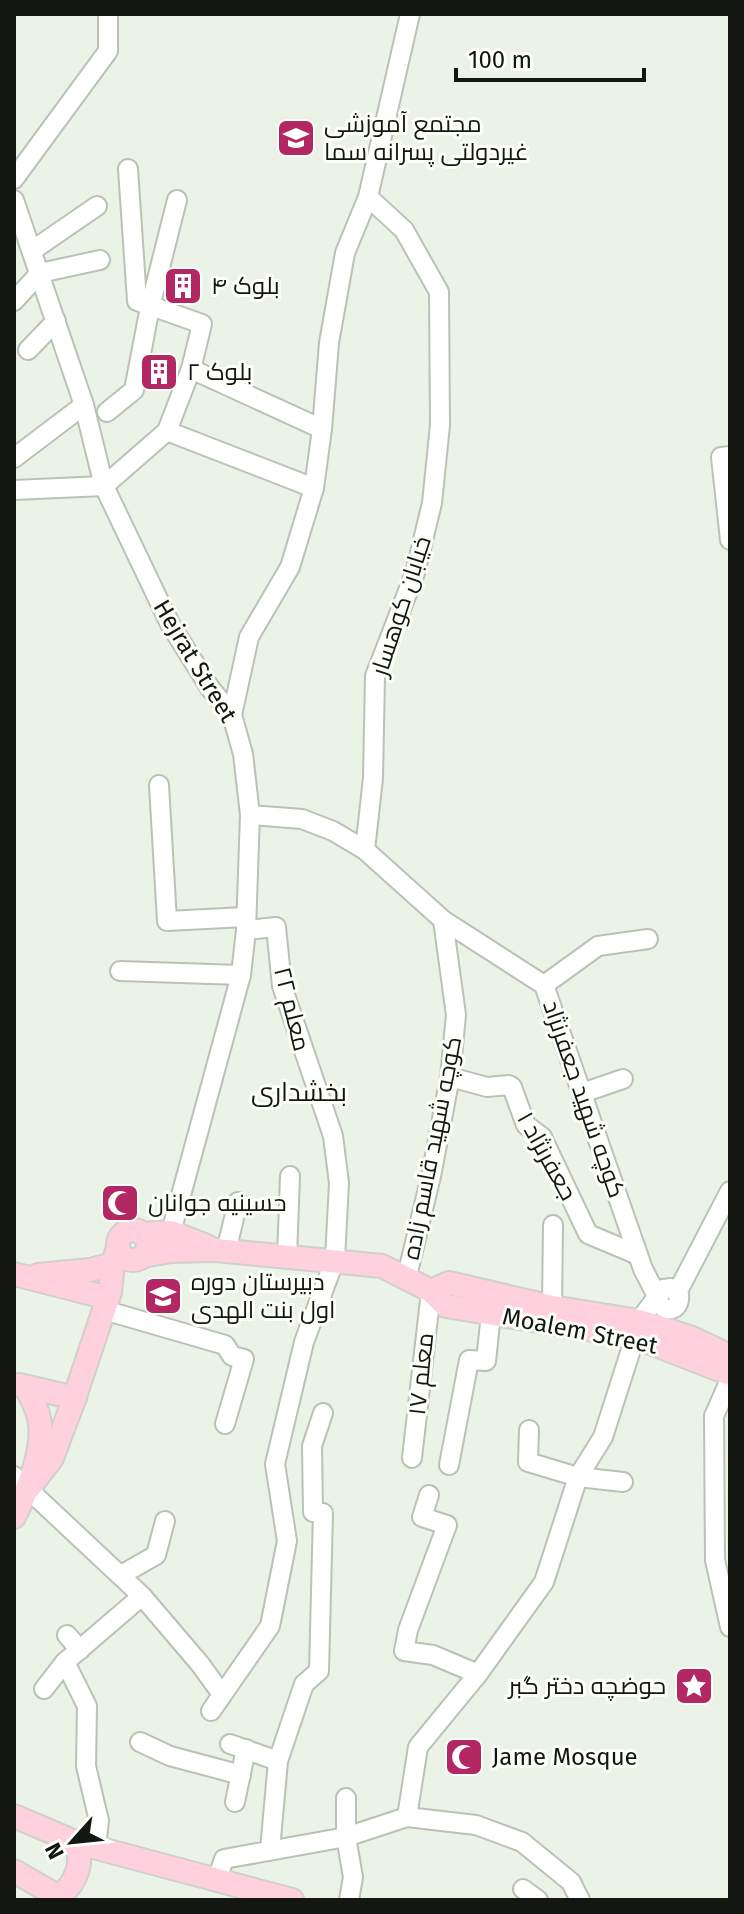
<svg xmlns="http://www.w3.org/2000/svg" width="744" height="1914" viewBox="0 0 744 1914" font-family="'Fira Sans',Cairo,sans-serif">
<rect width="100%" height="100%" fill="#eaf3e6"/>
<g fill="none" stroke-linecap="round" stroke-linejoin="round">
<g stroke="#bac2b6" stroke-width="22">
<g id="minor">
<polyline points="14,179 108,51 108,14"/>
<polyline points="14,200 84,405 104,486 170,624 210,688 232,715 243,754 250,815 246,930 241,975 171,1232"/>
<polyline points="33,250 97,206"/>
<polyline points="14,301 40,273 100,260"/>
<polyline points="28,350 56,321"/>
<polyline points="191,369 322,429"/>
<polyline points="107,412 134,390 150,307 177,200"/>
<polyline points="167,431 314,488"/>
<polyline points="730,456 721,457 730,540"/>
<polyline points="14,458 84,405"/>
<polyline points="14,490 104,486 167,431 191,369 202,324 137,301 128,169"/>
<polyline points="232,715 249,637 290,567 314,488 322,429 329,343 345,253 368,197 410,14"/>
<polyline points="159,785 167,921 245,917"/>
<path d="M250,815L302,819L333,831L365,850L443,920L544,985L643,1269L658,1298C662,1315 681,1312 679,1295L671,1288L663,1289L639,1321"/>
<polyline points="365,850 373,778 375,676 415,573 432,503 440,425 439,292 404,230 368,197"/>
<polyline points="120,971 241,975"/>
<polyline points="544,985 598,946 648,939"/>
<polyline points="450,1077 487,1087 509,1085 512,1087 526,1125 542,1137 588,1234 638,1255"/>
<polyline points="582,1093 623,1079"/>
<polyline points="226,1251 238,1202"/>
<polyline points="287,1257 290,1176"/>
<polyline points="406,1280 431,1176 450,1077 456,1015 443,920"/>
<polyline points="678,1291 730,1191"/>
<polyline points="552,1307 553,1225"/>
<polyline points="104,1310 225,1345 232,1356 244,1359 225,1424"/>
<polyline points="730,1380 714,1416 715,1560 730,1627"/>
<polyline points="529,1430 528,1462 578,1477 623,1482"/>
<polyline points="412,1458 431,1291"/>
<polyline points="449,1465 469,1360 486,1361 491,1314"/>
<polyline points="14,1476 142,1596 200,1664 221,1693"/>
<polyline points="429,1495 422,1517 447,1525 408,1630 404,1651 433,1655 478,1674"/>
<polyline points="121,1575 156,1555 165,1521"/>
<polyline points="67,1635 80,1650"/>
<polyline points="44,1689 65,1662"/>
<polyline points="211,1711 270,1626 287,1541 275,1464 304,1342 335,1259 339,1183 333,1136 282,986 276,927 246,930"/>
<polyline points="140,1742 170,1756 241,1775"/>
<polyline points="230,1744 278,1761"/>
<polyline points="346,1798 346,1837 353,1877 349,1900"/>
<polyline points="235,1802 246,1749"/>
<polyline points="407,1817 476,1825 522,1842 571,1882 580,1900"/>
<polyline points="96,1847 99,1821 86,1766 87,1706 65,1662 142,1596"/>
<polyline points="270,1850 278,1761 304,1684 319,1671 323,1513 313,1512 312,1446 323,1413"/>
<polyline points="217,1880 224,1859 346,1837 407,1817 418,1747 478,1674 544,1582 578,1477 603,1437 635,1337"/>
<polyline points="523,1889 538,1900"/>
</g>
</g>
<g stroke="#d0d0cf" stroke-width="26">
<g id="major">
<circle cx="133" cy="1245" r="15"/>
<polyline points="142,1234 171,1232 207,1246"/>
<polyline points="143,1256 171,1251 216,1250 382,1266 431,1291 446,1306 635,1337 730,1374"/>
<polyline points="14,1274 108,1298"/>
<polyline points="38,1275 90,1270 113,1264"/>
<polyline points="431,1291 449,1283 552,1307 639,1321 692,1338 730,1356"/>
<polyline points="19,1385 75,1398"/>
<polyline points="29,1488 52,1458 72,1405 110,1292 113,1264 118,1247"/>
<path d="M14,1517C27,1492 46,1447 39,1418C37,1408 31,1398 27,1389"/>
<path d="M14,1816L75,1842C85,1862 76,1883 59,1897L14,1871"/>
<polyline points="75,1842 292,1900"/>
</g>
</g>
<use href="#minor" stroke="#fff" stroke-width="18"/>
<use href="#major" stroke="#ffd0de" stroke-width="22"/>
</g>
<defs>
<g id="school-square" transform="scale(2)"><rect x="-9" y="-9" width="18" height="18" rx="4" fill="#b22764" stroke="#fafff7"/><path d="M0-5L7-2L0 1L-7-2ZM-4 1L0 2.5L4 1V4Q0 6-4 4Z" fill="#fff"/></g>
<g id="building-square" transform="scale(2)"><rect x="-9" y="-9" width="18" height="18" rx="4" fill="#b22764" stroke="#fafff7"/><path d="M-4-6H4V6H1V3H-1V6H-4ZM-2.5-4.3h1.7v1.8h-1.7ZM.8-4.3h1.7v1.8H.8ZM-2.5-1h1.7V.8h-1.7ZM.8-1h1.7V.8H.8Z" fill="#fff"/></g>
<g id="mosque-square" transform="scale(2)"><rect x="-9" y="-9" width="18" height="18" rx="4" fill="#b22764" stroke="#fafff7"/><path d="M3.5-4.9A6 6 0 1 0 3.5 4.9A5 5 0 1 1 3.5-4.9Z" fill="#fff"/></g>
<g id="sight-square" transform="scale(2)"><rect x="-9" y="-9" width="18" height="18" rx="4" fill="#b22764" stroke="#fafff7"/><path d="M0-6L1.8-2.2L6-1.7L2.9 1.2L3.7 5.4L0 3.3L-3.7 5.4L-2.9 1.2L-6-1.7L-1.8-2.2Z" fill="#fff"/></g>
</defs>
<g fill-rule="evenodd">
<use href="#school-square" x="296" y="138"/>
<use href="#building-square" x="183" y="286"/>
<use href="#building-square" x="159" y="372"/>
<use href="#mosque-square" x="120" y="1203"/>
<use href="#school-square" x="163" y="1296"/>
<use href="#sight-square" x="694" y="1686"/>
<use href="#mosque-square" x="464" y="1757"/>
</g>
<g text-anchor="middle" dominant-baseline="central" stroke-width="6" stroke-linejoin="round" paint-order="stroke">
<g font-size="24" fill="#131611" stroke="#fafff7" text-anchor="start">
<text x="324" y="124">مجتمع آموزشی<tspan x="324" dy="28">غیردولتی پسرانه سما</tspan></text>
<text x="211" y="286">بلوک ۴</text>
<text x="187" y="372">بلوک ۲</text>
<text x="148" y="1203">حسینیه جوانان</text>
<text x="191" y="1282">دبیرستان دوره<tspan x="191" dy="28">اول بنت الهدی</tspan></text>
<text x="666" y="1686" text-anchor="end">حوضچه دختر گبر</text>
<text x="492" y="1757">Jame Mosque</text>
</g>
<g font-size="24" fill="#131611" stroke="#fafff7">
<text transform="translate(401 606) rotate(-72)">خیابان کوهسار</text>
<text transform="translate(195 661) rotate(59)">Hejrat Street</text>
<text transform="translate(292 1009) rotate(76)">معلم ۲۲</text>
<text transform="translate(584 1099) rotate(71)">کوچه شهید جعفرنژاد</text>
<text transform="translate(432 1148) rotate(-79)">کوچه شهید قاسم زاده</text>
<text transform="translate(547 1156) rotate(61)">جعفرنژاد ۱</text>
<text transform="translate(580 1331) rotate(11)">Moalem Street</text>
<text transform="translate(421 1374) rotate(-84)">معلم ۱۷</text>
</g>
<g font-size="26" fill="#131611" stroke="#fafff7">
<text x="299" y="1092">بخشداری</text>
</g>
</g>
<rect width="744" height="1914" fill="none" stroke="#131611" stroke-width="32"/>
<g transform="translate(72 1842) rotate(243)" stroke="#fafff7" stroke-width="6" paint-order="stroke">
<path d="M0-6L14 30L0 20L-14 30Z" fill="#131611"/>
<text y="-12" font-size="22" font-weight="bold" text-anchor="middle" fill="#131611">N</text>
</g>
<path d="M456 68v12h188v-12" fill="none" stroke="#131611" stroke-width="4"/>
<text x="468" y="68" font-size="24" fill="#131611" stroke="#fafff7" stroke-width="6" paint-order="stroke">100 m</text>
</svg>
